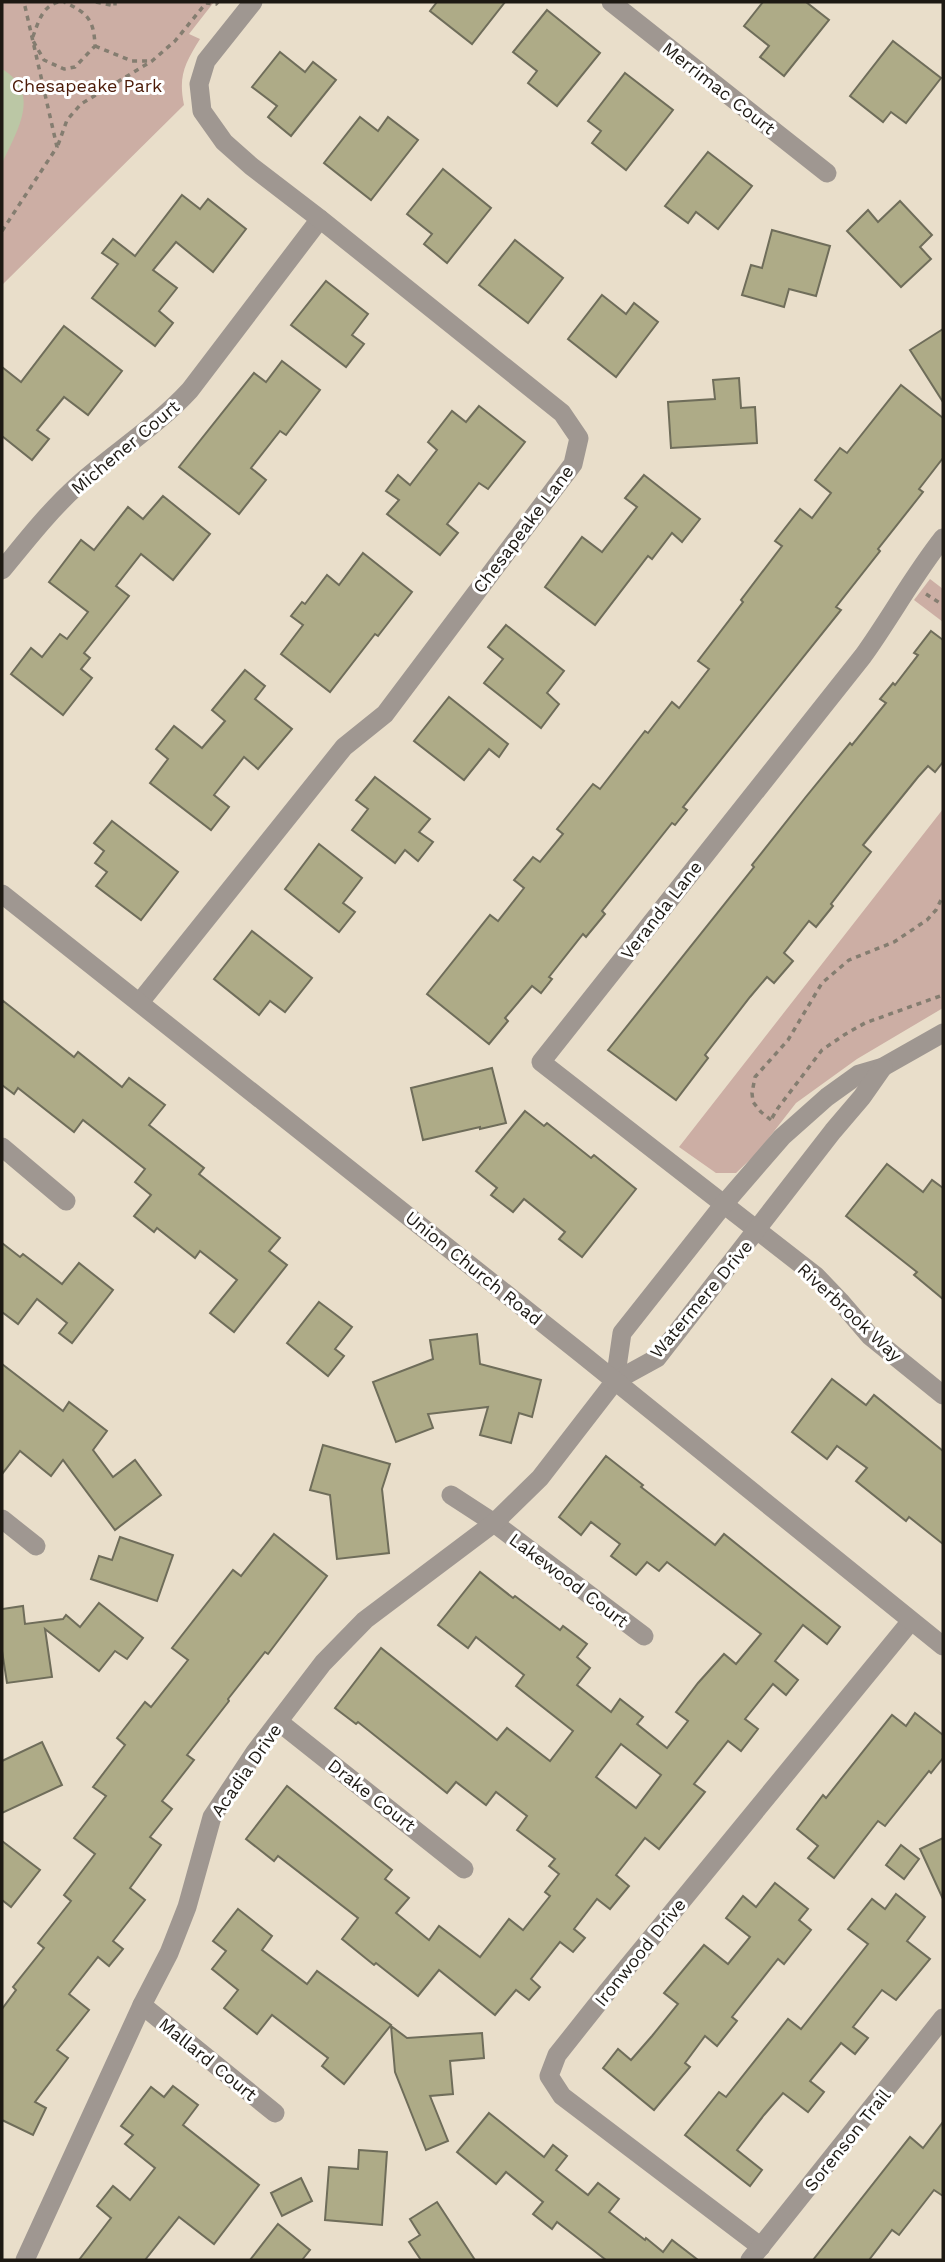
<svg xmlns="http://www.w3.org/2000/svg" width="945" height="2262" viewBox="0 0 945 2262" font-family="'Work Sans',sans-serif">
<rect width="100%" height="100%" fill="#e9deca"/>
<g fill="#ccaea4">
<path d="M2,2H214L189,34L200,39C185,63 178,76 184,105L2,285Z"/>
<polygon points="930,579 943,589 943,622 914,600"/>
<polygon points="943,809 943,1008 857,1059 796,1103 758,1152 736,1173 716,1173 679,1147"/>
</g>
<path fill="#bbc7a5" d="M2,69C43,93 16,132 2,164Z"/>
<g fill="#aeab87" stroke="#6f6d5a" stroke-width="2" fill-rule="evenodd">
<polygon points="437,2 505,2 472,44 430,11"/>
<polygon points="763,2 806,2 829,20 784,76 760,57 769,46 744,26"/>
<polygon points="547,10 600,53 557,106 528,83 537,71 513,52"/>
<polygon points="893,41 941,78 906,123 891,112 883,122 850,96"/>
<polygon points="280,52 305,72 313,62 336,80 291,136 268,117 277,106 252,87"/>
<polygon points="625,73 673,110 626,170 592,143 601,131 588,121"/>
<polygon points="360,117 378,131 388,117 418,140 371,200 324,163"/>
<polygon points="708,152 752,186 718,229 696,212 688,223 665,206"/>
<polygon points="443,169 491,208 447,263 424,244 432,234 407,214"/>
<polygon points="182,195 200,209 208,199 246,229 213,272 176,242 153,270 177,288 159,311 173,323 155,346 92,298 118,264 102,253 113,239 135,256"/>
<polygon points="900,201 932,235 920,247 931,259 901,287 847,231 868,210 878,222"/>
<polygon points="772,230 830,246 816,296 789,289 784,307 742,295 751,265 762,268"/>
<polygon points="515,240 563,278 528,323 479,285"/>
<polygon points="326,281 368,314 352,335 364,344 346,367 291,325"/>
<polygon points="602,295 626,314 634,303 658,322 616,377 568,339"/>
<polygon points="64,326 122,371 88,415 64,397 37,430 49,439 32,460 2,436 2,367 21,382"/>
<polygon points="943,329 943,402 910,350"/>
<polygon points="282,361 320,390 286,435 280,431 251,468 266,480 239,514 179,467 254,373 266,382"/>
<polygon points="739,378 741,408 755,407 757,443 671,448 668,402 715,399 713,380"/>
<polygon points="901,385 943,418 943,458 919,489 923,492 878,549 880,551 836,607 841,610 683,807 687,810 675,825 672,823 602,911 605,914 586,937 583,934 549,977 552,979 541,993 532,986 505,1018 508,1021 489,1044 427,994 490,915 498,921 524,888 514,880 533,857 540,862 563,834 557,829 593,784 600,789 645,731 648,733 672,702 679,708 709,669 698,661 743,602 741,600 782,546 775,541 800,509 812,518 831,493 815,480 840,448 847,453"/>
<polygon points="479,406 525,442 488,489 479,483 447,524 458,533 440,555 387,514 399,500 386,491 398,475 410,485 437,450 428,442 452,411 466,422"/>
<polygon points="644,475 700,519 682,542 672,533 652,559 648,556 595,625 545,587 582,537 602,552 637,507 625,498"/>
<polygon points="163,496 210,534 173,580 141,554 116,586 129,596 84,653 90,658 81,669 92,678 63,715 11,674 31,648 42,657 60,634 67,639 88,612 49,582 81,540 94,550 128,507 143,519"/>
<polygon points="363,553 412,592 378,636 375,634 330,692 281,654 303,625 291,616 302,602 305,604 327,575 339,585"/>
<polygon points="506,625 564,671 547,693 559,704 541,728 484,683 503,659 488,647"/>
<polygon points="931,631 943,640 943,762 935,772 928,766 918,777 863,845 871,852 831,904 833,906 816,927 809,921 784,953 793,961 774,983 767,977 750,997 705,1055 708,1058 676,1100 608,1050 754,867 752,865 805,798 850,743 852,745 886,703 880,699 893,683 895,685 918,655 914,653"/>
<polygon points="245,670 265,686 255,699 292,729 258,769 244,757 214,795 229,807 211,830 150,783 168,759 156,749 174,726 202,748 225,721 212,710"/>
<polygon points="449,697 508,744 499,757 489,749 464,780 414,741"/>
<polygon points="375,777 430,819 419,832 433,842 418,861 405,850 395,863 352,830 368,809 356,800"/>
<polygon points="112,821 178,872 141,920 96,886 107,872 95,863 104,851 94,843"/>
<polygon points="319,844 362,878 343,903 355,912 339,932 285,889"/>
<polygon points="252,931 312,978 285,1012 270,1001 259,1015 214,979"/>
<polygon points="2,1000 74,1057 78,1052 122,1087 129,1078 165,1105 149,1125 204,1168 199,1174 280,1238 269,1251 287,1265 234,1332 210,1313 237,1280 200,1251 195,1258 157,1228 154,1232 134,1216 151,1195 135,1182 145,1169 83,1120 74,1132 18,1088 14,1094 2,1085"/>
<polygon points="492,1068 506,1123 480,1129 480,1127 423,1140 411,1088"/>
<polygon points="525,1111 544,1126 547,1123 591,1158 594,1155 636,1189 582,1257 559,1239 565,1232 524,1199 513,1212 491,1195 497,1188 476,1171"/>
<polygon points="887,1164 923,1192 932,1180 943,1188 943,1299 914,1275 917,1272 846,1216"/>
<polygon points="2,1243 20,1257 23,1254 62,1284 79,1263 113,1290 72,1343 59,1333 67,1323 37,1299 18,1324 2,1312"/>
<polygon points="319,1302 352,1327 335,1349 344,1356 328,1376 287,1343"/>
<polygon points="477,1334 480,1364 541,1380 532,1417 519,1413 511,1443 480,1435 488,1407 428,1414 433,1428 396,1442 373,1382 433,1359 430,1340"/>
<polygon points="2,1364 63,1411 69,1402 107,1431 93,1450 113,1477 135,1460 161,1495 115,1530 63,1460 51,1476 20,1451 2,1474"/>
<polygon points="832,1379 866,1405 874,1395 943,1451 943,1544 909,1517 906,1521 856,1481 867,1468 837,1446 827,1459 792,1432"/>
<polygon points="323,1445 390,1464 382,1489 389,1553 337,1559 330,1495 310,1490"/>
<path d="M606,1456L643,1485L641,1487L715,1545L724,1534L840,1627L827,1644L803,1625L775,1661L798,1680L786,1695L773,1684L745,1719L758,1729L741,1751L728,1741L694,1784L705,1792L659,1849L645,1838L616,1875L629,1886L610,1909L597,1899L574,1929L585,1938L573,1952L560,1942L531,1979L540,1987L529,2000L516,1990L495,2015L439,1970L418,1996L376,1963L374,1965L342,1939L358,1918L278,1856L274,1861L246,1839L287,1786L392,1870L385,1879L409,1898L396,1913L429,1940L439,1926L480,1957L509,1919L523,1930L550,1896L545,1892L559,1874L549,1866L555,1859L517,1830L527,1816L496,1792L486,1805L456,1782L447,1793L358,1722L356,1724L335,1708L381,1648L497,1740L507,1728L550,1761L573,1731L516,1686L524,1675L476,1637L468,1648L438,1625L480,1572L513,1598L515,1596L560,1630L563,1626L587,1644L577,1657L590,1668L577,1685L611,1712L620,1699L643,1717L637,1724L667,1748L688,1721L676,1712L698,1683L724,1654L736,1664L761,1634L667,1562L659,1571L647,1562L636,1575L611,1556L620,1544L591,1522L581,1535L559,1517ZM621,1744L661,1775L636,1808L596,1777Z"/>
<polygon points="274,1534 327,1576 268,1654 265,1652 228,1699 229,1701 187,1755 194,1760 162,1801 172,1809 150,1837 161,1845 130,1888 145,1900 113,1941 123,1949 109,1966 98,1957 69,1994 89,2010 57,2050 68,2058 35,2102 46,2108 33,2135 2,2120 2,2009 16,1990 13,1987 44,1948 38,1943 71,1901 64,1895 95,1854 74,1838 106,1796 93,1787 125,1745 117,1738 145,1702 151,1707 188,1660 172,1648 233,1570 241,1576"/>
<polygon points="120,1537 173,1555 157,1601 91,1579 99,1556 112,1560"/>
<polygon points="99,1603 143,1638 127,1659 115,1651 99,1671 45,1629 52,1677 7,1683 2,1651 2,1609 23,1606 25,1624 63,1619 66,1615 80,1627"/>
<polygon points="915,1713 943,1735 943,1758 931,1773 929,1771 885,1826 878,1821 834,1878 808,1858 818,1846 797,1829 823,1795 826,1798 892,1715 906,1726"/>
<polygon points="42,1742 62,1785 2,1813 2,1761"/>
<polygon points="943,1838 943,1899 920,1849"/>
<polygon points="2,1841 40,1870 11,1907 2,1900"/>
<polygon points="901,1845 919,1859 904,1879 886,1865"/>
<polygon points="775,1883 808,1909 799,1920 811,1930 784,1964 778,1959 732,2017 737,2021 717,2046 705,2036 685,2063 690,2067 654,2110 603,2068 618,2049 631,2060 652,2036 678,2004 664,1993 704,1945 728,1964 750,1937 726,1918 743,1896 756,1907"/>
<polygon points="896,1894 925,1917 907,1941 930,1959 896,2000 882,1990 853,2027 868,2038 855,2054 841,2043 810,2081 824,2092 808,2112 783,2093 764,2115 737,2150 762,2170 750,2186 685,2135 719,2092 726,2097 788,2019 801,2029 868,1944 848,1929 872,1899 885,1909"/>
<polygon points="238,1909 272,1936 262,1950 307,1984 317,1971 391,2025 344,2084 322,2066 328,2058 272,2015 257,2034 224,2008 238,1990 212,1969 226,1951 213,1941"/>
<polygon points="391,2026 407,2038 482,2033 484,2058 450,2061 453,2094 430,2096 448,2141 426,2150 395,2072"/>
<polygon points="173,2086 198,2105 183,2125 259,2185 214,2244 179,2217 145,2260 79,2260 111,2218 97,2206 113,2186 130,2200 155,2168 125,2144 133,2135 121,2126 151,2087 164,2097"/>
<polygon points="489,2113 544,2157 553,2145 567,2156 556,2170 588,2195 598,2183 619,2199 609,2212 645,2240 646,2238 663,2252 672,2240 698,2260 606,2260 557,2222 552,2229 533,2214 543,2202 506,2172 496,2184 457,2152"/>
<polygon points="943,2122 943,2196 934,2190 899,2235 892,2230 869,2260 813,2260 910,2137 923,2148"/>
<polygon points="359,2150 387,2152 382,2225 325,2220 329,2167 358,2169"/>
<polygon points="301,2178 312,2201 282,2216 271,2193"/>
<polygon points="437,2202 475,2260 421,2260 409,2242 420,2235 410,2219"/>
<polygon points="278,2224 310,2250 302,2260 250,2260"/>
</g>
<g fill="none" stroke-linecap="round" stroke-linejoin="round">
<g stroke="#847d70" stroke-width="3.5" stroke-dasharray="5 5" stroke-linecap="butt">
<path d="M58,2C41,7 38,24 32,39L44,60L64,69L75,67L95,46C94,20 88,13 64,2"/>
<polyline points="96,2 115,6 115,2"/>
<polyline points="95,46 132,61 150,61"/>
<polyline points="58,145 67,120 81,104 152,61 175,41 206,3 216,4 218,2"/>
<polyline points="2,231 57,147 24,2"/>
<polyline points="926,594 943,605"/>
<polyline points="772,1118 778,1108 822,1050 844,1035 865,1023 943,995"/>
<polyline points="771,1120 761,1112 753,1102 752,1093 755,1077 788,1040 822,983 849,960 894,942 927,920 936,910 943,896"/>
</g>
<g stroke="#9f9791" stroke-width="19">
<polyline points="611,2 827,173"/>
<path d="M943,538C913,576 891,617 863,656L541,1062L816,1276L840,1301L870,1336L943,1395"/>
<path d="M2,570C26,541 49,511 78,485C115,452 157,426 190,390L320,219"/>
<polyline points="140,1002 344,747 385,714 573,464 579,438 562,413 320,219 251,166 224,142 202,111 199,84 206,61 253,2"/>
<polyline points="2,1147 66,1201"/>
<polyline points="615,1381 622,1333 724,1204 782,1137 827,1097 859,1074 883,1067 943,1033"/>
<polyline points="451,1495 494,1523 644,1636"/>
<polyline points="2,1519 36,1546"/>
<polyline points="279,1722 464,1869"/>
<polyline points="142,2005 275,2113"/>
<polyline points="761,2247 562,2096 549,2076 557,2055 607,1992 911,1621"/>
<polyline points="25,2260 142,2005 169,1953 187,1907 212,1817 255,1752 323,1663 365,1620 494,1523 540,1478 615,1381 657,1358 833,1131 862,1097 883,1067"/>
<polyline points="750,2260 943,2018"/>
</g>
<polyline stroke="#9f9791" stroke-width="19" points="2,894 583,1355 943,1646"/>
</g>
<g text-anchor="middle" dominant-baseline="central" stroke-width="6" stroke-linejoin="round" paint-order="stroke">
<g font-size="18" fill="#4c1b08" stroke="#fff">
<text x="87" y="85">Chesapeake Park</text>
</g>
<g font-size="18" fill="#1d1913" stroke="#fff">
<text transform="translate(719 88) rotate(38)">Merrimac Court</text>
<text transform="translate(125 447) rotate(-40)">Michener Court</text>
<text transform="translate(523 529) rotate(-53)">Chesapeake Lane</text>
<text transform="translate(661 910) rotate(-52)">Veranda Lane</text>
<text transform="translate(474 1268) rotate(39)">Union Church Road</text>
<text transform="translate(701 1299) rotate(-50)">Watermere Drive</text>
<text transform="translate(850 1312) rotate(43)">Riverbrook Way</text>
<text transform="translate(569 1580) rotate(37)">Lakewood Court</text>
<text transform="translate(246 1770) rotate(-55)">Acadia Drive</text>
<text transform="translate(372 1795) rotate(38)">Drake Court</text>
<text transform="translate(640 1952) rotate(-51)">Ironwood Drive</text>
<text transform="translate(208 2059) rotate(39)">Mallard Court</text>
<text transform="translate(847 2140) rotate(-51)">Sorenson Trail</text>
</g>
</g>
<rect width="945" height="2262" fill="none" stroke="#1d1913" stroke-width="7"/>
</svg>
